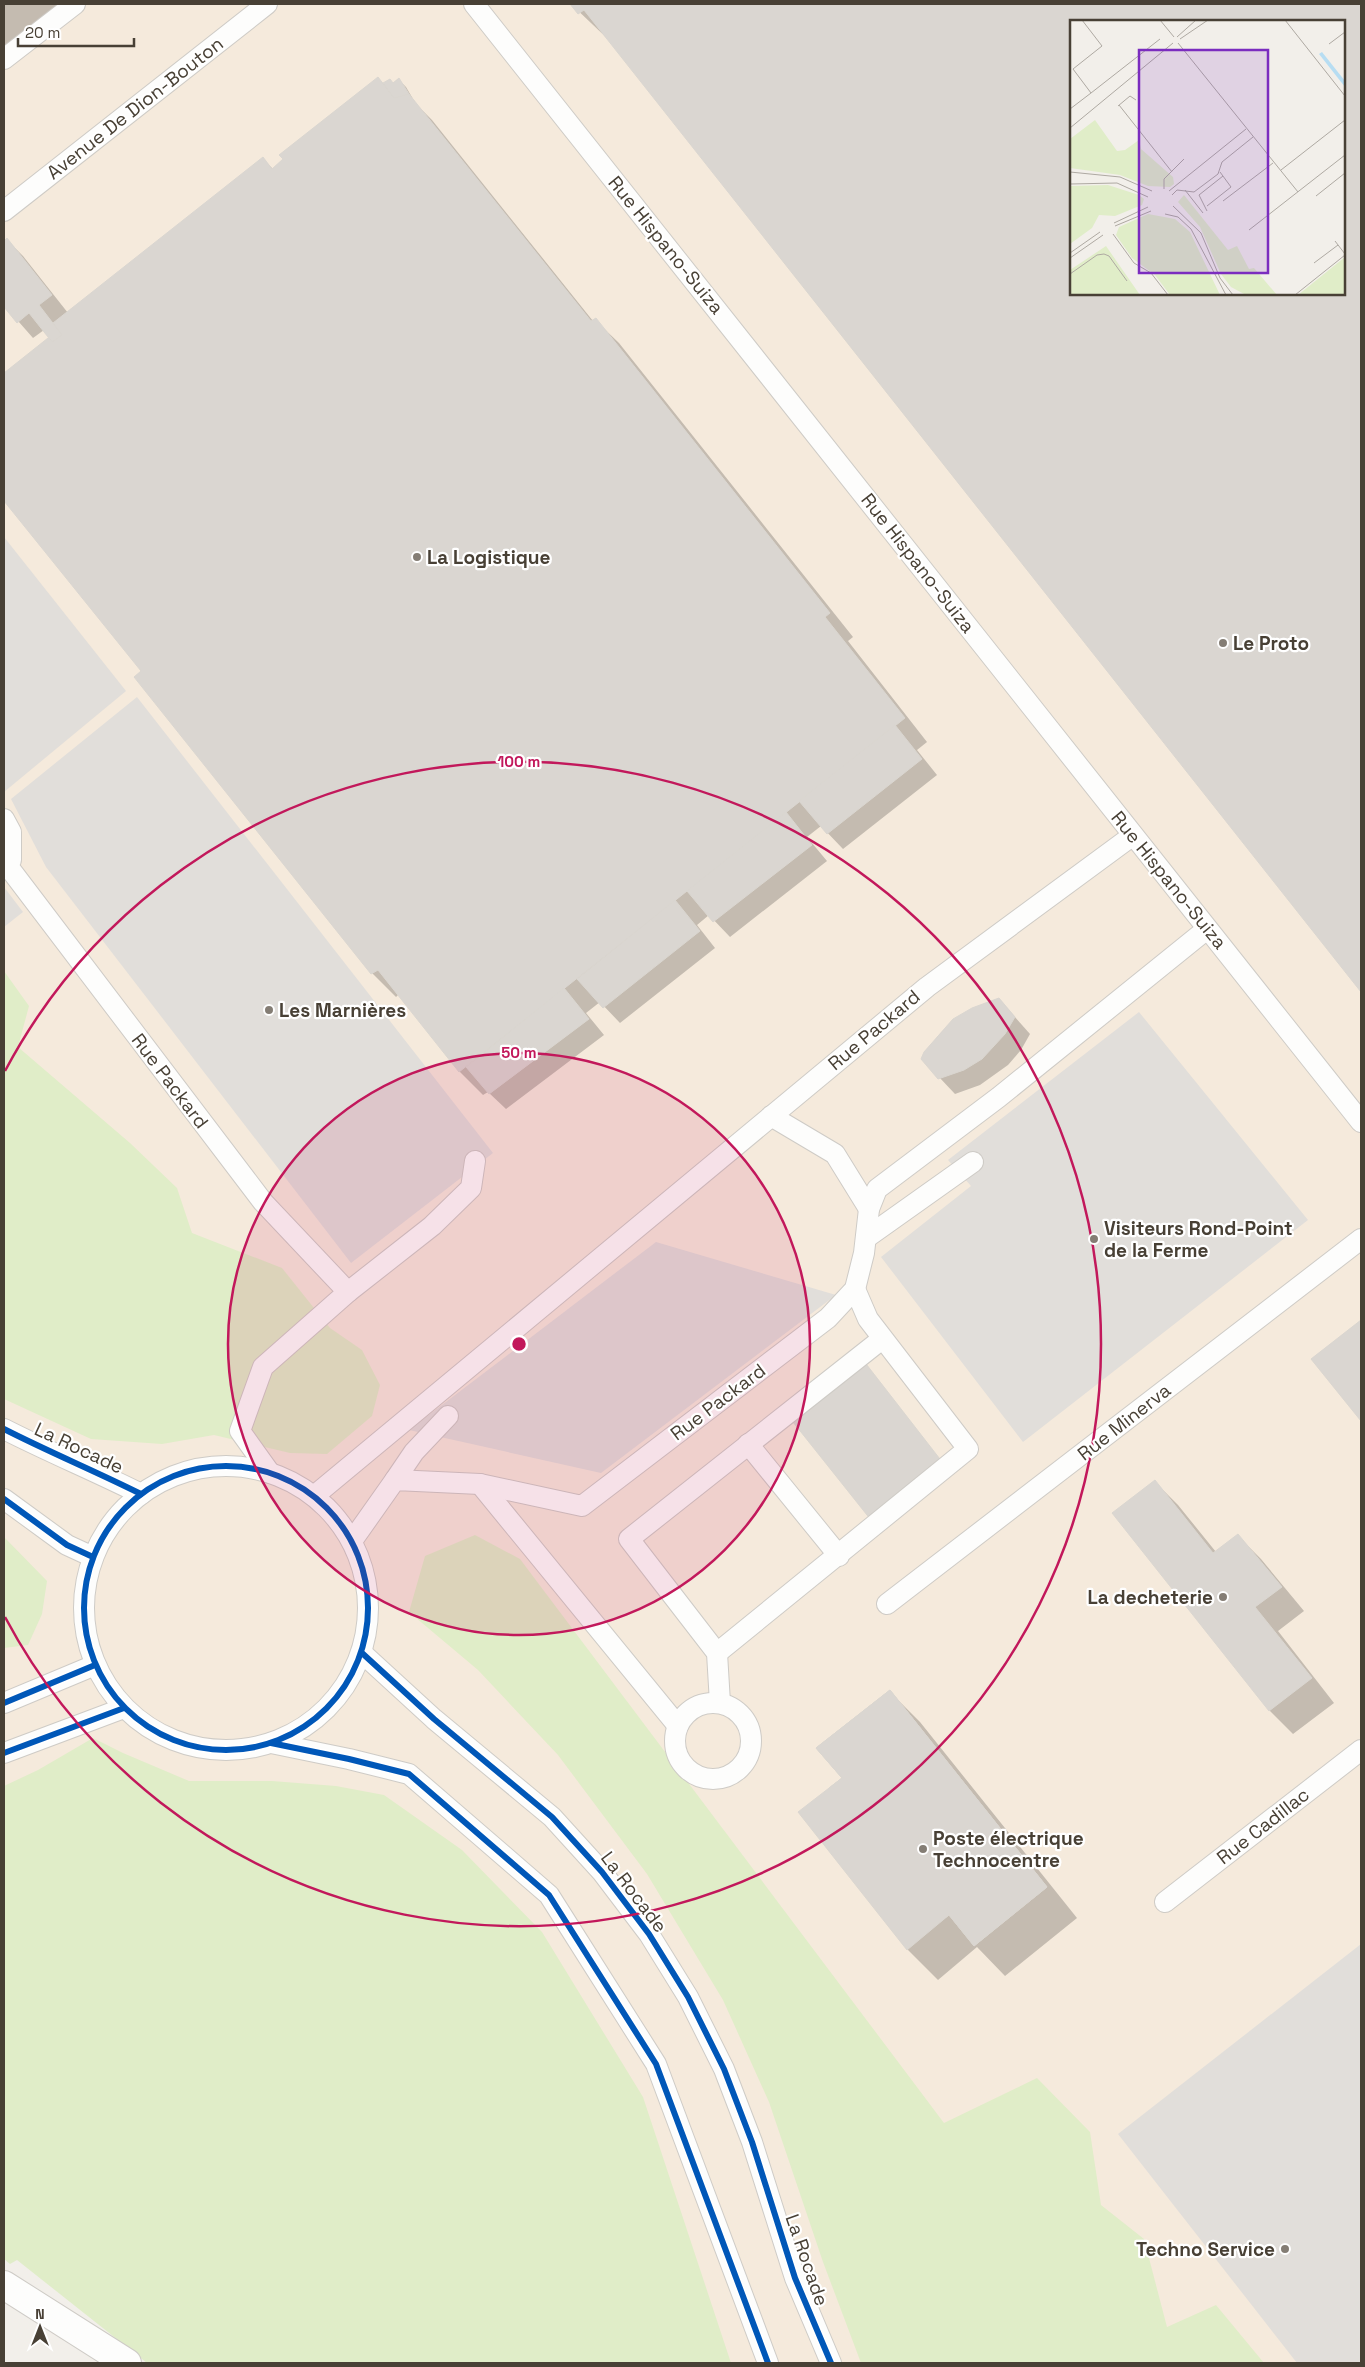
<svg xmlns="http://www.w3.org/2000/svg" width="1365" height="2367" viewBox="0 0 1365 2367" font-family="'Space Grotesk',sans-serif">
<rect width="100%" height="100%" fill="#f2efea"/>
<path fill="#f5eadc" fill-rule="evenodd" d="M4,4H1361V2363H199L4,2228ZM1071,21H1344V294H1071Z"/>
<g fill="#e0edc8">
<polygon points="4,971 29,1006 18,1047 130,1143 177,1188 192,1233 282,1268 330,1328 362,1350 380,1385 372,1416 327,1454 290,1453 214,1435 162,1444 91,1439 4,1399"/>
<polygon points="475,1535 520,1559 944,2123 1037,2078 1090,2132 1101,2205 1144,2239 1167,2327 1216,2305 1264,2363 861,2363 823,2262 769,2102 723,2000 647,1874 558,1755 478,1670 409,1612 425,1556"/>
<polygon points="4,1537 47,1581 42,1614 28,1645 4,1648"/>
<polygon points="93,1738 123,1753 189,1781 272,1781 336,1786 384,1795 462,1850 542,1932 643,2097 731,2363 147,2363 17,2260 10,2264 4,2259 4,1786 38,1770"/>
</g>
<g fill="#e1deda">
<polygon points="4,537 126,691 4,792"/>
<polygon points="137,697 493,1153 351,1263 46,867 11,799"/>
<polygon points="4,887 23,912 4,927"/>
<polygon points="1139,1012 1308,1220 1023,1442 881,1257 971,1186 948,1160"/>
<polygon points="656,1242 836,1295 601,1473 409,1430"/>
<polygon points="1361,1944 1361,2363 1297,2363 1118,2134"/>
</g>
<g fill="#0003" fill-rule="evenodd">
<polygon points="4,4 66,4 4,53"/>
<path d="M571,4H1361V990L611,42ZM1071,21H1344V294H1071Z"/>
<polygon points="378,79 384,84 389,80 393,84 398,79 406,87 416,104 432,120 593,321 595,320 619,343 853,637 848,641 927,742 917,750 937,775 843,849 821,826 807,837 827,861 730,937 709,915 697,925 715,948 620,1023 600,1002 586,1013 604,1035 506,1109 488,1092 483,1095 460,1072 399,994 396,997 372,973 142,671 4,499 4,374 50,338 44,330 33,338 4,305 4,242 7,240 23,256 68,313 263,159 273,169"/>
<polygon points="999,999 1030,1034 1021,1050 1008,1065 980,1085 955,1094 922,1059 938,1036 954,1020"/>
<polygon points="1361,1321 1361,1419 1312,1359"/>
<polygon points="1155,1482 1178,1505 1216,1552 1238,1536 1261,1559 1304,1611 1278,1631 1334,1703 1293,1734 1270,1711 1114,1514"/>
<polygon points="890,1692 920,1722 1077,1918 1005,1976 977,1947 938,1980 907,1949 844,1778"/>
</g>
<g fill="#dad6d1" stroke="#dad6d0" fill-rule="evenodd">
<path d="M570,4H1361V992L584,10L578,14ZM1071,21H1344V294H1071Z"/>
<polygon points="378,77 394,98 409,94 591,321 596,318 830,613 825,617 905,718 459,1072 378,970 371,974 134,677 141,671 4,501 4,373 48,338 52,342 62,335 53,323 263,157 272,169 283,159 279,155"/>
<polygon points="399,78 409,94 394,98 383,83 390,79 393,83"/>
<polygon points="7,238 52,295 39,305 62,335 52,342 29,313 17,323 4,307 4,241"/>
<polygon points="895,725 922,759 827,834 799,801"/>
<polygon points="786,812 812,845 713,922 687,891"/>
<polygon points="675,900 700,931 603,1008 577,979"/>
<polygon points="564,988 589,1019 489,1094 466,1067"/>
<polygon points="999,998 1015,1017 1005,1034 982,1059 964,1070 938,1079 921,1059 924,1052 953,1019 972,1008"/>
<polygon points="1361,1320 1361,1421 1311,1359"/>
<polygon points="863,1360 943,1463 871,1520 789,1417"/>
<polygon points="1155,1480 1213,1553 1238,1534 1282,1587 1255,1607 1312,1678 1269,1711 1112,1513"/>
<polygon points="890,1690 1047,1887 974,1946 949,1915 936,1924 829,1788 842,1778 816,1748"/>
<polygon points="890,1690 1047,1887 974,1946 949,1915 907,1950 798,1812 842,1778 816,1748"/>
</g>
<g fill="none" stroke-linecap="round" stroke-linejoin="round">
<g stroke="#cecbc6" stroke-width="22">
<g id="service">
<polyline points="474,4 1361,1122"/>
<polyline points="4,59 75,4"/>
<polyline points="4,211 267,4"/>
<polyline points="4,819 11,832 11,860 4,867"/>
<polyline points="4,861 263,1202 348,1292"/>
<polyline points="771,1116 835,1154 869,1209"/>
<polyline points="866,1238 973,1162"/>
<path d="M4,1429C49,1452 95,1471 141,1494"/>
<polyline points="748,1444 839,1556"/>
<circle cx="226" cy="1608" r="142"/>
<polyline points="270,1473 240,1431 263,1367 348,1292 432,1226 471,1188 475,1161"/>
<polyline points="395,1480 414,1452 448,1416"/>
<polyline points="480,1484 678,1726"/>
<polyline points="314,1496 927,987 1132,836"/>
<polyline points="4,1499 67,1545 93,1557"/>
<polyline points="352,1541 395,1480 480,1484 582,1506 828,1318 855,1289 864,1253 869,1209 877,1189 999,1097 1207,929"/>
<polyline points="887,1604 1361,1239"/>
<polyline points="362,1653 434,1719 552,1817 602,1872 649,1934 688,1997 724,2069 752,2142 795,2278 831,2363"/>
<polyline points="717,1653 968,1449 868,1319 855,1289"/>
<polyline points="4,1703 95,1665"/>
<polyline points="720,1703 717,1653 629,1539 882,1339"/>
<circle cx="713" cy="1741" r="38"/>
<polyline points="271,1743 349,1759 409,1774 549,1895 656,2064 768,2363"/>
<polyline points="4,1753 124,1708"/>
<polyline points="1165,1902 1361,1750"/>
</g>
</g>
<g stroke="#cecbc6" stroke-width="30">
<polyline id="minor" points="4,2285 127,2363"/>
</g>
<use href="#service" stroke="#fdfdfc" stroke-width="20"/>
<use href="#minor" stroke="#fdfdfc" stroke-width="28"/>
<g stroke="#fff" stroke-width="9">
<g id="cycleway">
<path d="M4,1429C49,1452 95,1471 141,1494"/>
<circle cx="226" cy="1608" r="142"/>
<polyline points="4,1499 67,1545 93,1557"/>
<polyline points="362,1653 434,1719 552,1817 602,1872 649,1934 688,1997 724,2069 752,2142 795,2278 831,2363"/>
<polyline points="4,1703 95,1665"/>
<polyline points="271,1743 349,1759 409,1774 549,1895 656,2064 768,2363"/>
<polyline points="4,1753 124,1708"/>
</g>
</g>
<use href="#cycleway" stroke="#0057b8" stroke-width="6"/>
</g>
<circle cx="519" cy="1344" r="291" fill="#c2185b" fill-opacity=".12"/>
<g fill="none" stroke="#c2185b" stroke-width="2.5">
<circle cx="519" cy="1344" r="291"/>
<path d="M5 1071A582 582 0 1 1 5 1617"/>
</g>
<g fill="#847d74" stroke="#fff" stroke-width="2">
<circle cx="417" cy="557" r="5"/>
<circle cx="1223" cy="643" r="5"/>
<circle cx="269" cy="1010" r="5"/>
<circle cx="1094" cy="1239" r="5"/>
<circle cx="1223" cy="1597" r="5"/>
<circle cx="923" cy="1849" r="5"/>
<circle cx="1285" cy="2249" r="5"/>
</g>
<g text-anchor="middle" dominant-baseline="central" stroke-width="4.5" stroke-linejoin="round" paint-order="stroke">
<g font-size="19" fill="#484035" stroke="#fff">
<text transform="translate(135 108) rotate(-38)">Avenue De Dion-Bouton</text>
<text transform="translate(666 245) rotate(51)">Rue Hispano-Suiza</text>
<text transform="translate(918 563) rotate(52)">Rue Hispano-Suiza</text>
<text transform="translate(1169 880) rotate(51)">Rue Hispano-Suiza</text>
<text transform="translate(874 1030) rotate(-40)">Rue Packard</text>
<text transform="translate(170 1081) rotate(53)">Rue Packard</text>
<text transform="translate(718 1402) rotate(-37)">Rue Packard</text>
<text transform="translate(1124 1422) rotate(-38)">Rue Minerva</text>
<text transform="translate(79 1448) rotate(25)">La Rocade</text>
<text transform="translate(1263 1826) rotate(-38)">Rue Cadillac</text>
<text transform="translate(634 1892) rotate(53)">La Rocade</text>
<text transform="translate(807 2260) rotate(71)">La Rocade</text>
</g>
<g font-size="19" font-weight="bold" fill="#484035" stroke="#fff" text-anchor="start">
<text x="427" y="557">La Logistique</text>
<text x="1233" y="643">Le Proto</text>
<text x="279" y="1010">Les Marnières</text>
<text x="1104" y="1228">Visiteurs Rond-Point<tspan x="1104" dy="22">de la Ferme</tspan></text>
<text x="1213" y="1597" text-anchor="end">La decheterie</text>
<text x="933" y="1838">Poste électrique<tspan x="933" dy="22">Technocentre</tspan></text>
<text x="1275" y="2249" text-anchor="end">Techno Service</text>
</g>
</g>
<g transform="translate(1070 20)">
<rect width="275" height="275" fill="#f2efea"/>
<path d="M25,100L47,131L55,130L69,120L71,129L103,157L104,164L100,167L78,166L50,155L0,148V119ZM38,165L69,175L74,179L72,185L45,196L29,195L22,208L0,224V166ZM114,175L158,230L167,226L179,249L184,248L207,275H176L161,267L151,254L130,207L108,182ZM78,194L105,199L120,212L150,275H100L85,255L62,238L46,215L49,207ZM36,226L70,275H0V250ZM275,237V275H228Z" fill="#e0edc8"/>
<path d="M252,32L275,61V67L249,34Z" fill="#b7ddf2"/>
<path fill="none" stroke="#aea9a2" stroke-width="1" d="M12,0L32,26L3,49L21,73L90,19M90,0L104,17M215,0L275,76M107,17L126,0M110,19L138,0M108,23L228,172M259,24L275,12M49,85L102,152M48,86L60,76L66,80M0,89L21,73M0,108L103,23M211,150L275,100M0,152L50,157L82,171M0,164L47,163L78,177M94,169V159L114,139M115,170L133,193M99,171L176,109M102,175L107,170L124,172L148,154L152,142L183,117M246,176L275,153M153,181L203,143M103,186L131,213L150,258L163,275M137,186L161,167L150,152M137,191L129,175L153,156M95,194L108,197L121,209L156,275M44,203L78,187M45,206L81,191M179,210L275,135M43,214L64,243L81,253L98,275M265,221L275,234M0,233L30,212M0,238L33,215M244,243L268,225M0,254L27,235L34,234L39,236L57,261M225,275L275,235"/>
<path fill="#7b2cbf" fill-opacity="0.15" stroke="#7b2cbf" stroke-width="2.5" d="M69,30H198V253H69Z"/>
<rect width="275" height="275" fill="none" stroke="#484035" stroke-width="2.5"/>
</g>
<circle cx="519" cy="1344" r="8" fill="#c2185b" stroke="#fff" stroke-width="2.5"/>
<g font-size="15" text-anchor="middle" font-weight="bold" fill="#c2185b" stroke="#fff" stroke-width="4.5" stroke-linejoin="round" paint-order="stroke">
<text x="519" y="767">100 m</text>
<text x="519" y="1058">50 m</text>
</g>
<rect width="1365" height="2367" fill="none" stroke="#484035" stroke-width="10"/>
<g transform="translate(40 2327)" stroke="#ffffff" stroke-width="4" paint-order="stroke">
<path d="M0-4L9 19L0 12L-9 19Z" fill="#484035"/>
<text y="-8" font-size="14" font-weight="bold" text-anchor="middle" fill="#484035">N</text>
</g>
<path d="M18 38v8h116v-8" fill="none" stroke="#484035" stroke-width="2.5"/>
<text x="25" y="38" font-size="15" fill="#484035" stroke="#ffffff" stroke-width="4" paint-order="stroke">20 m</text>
</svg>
